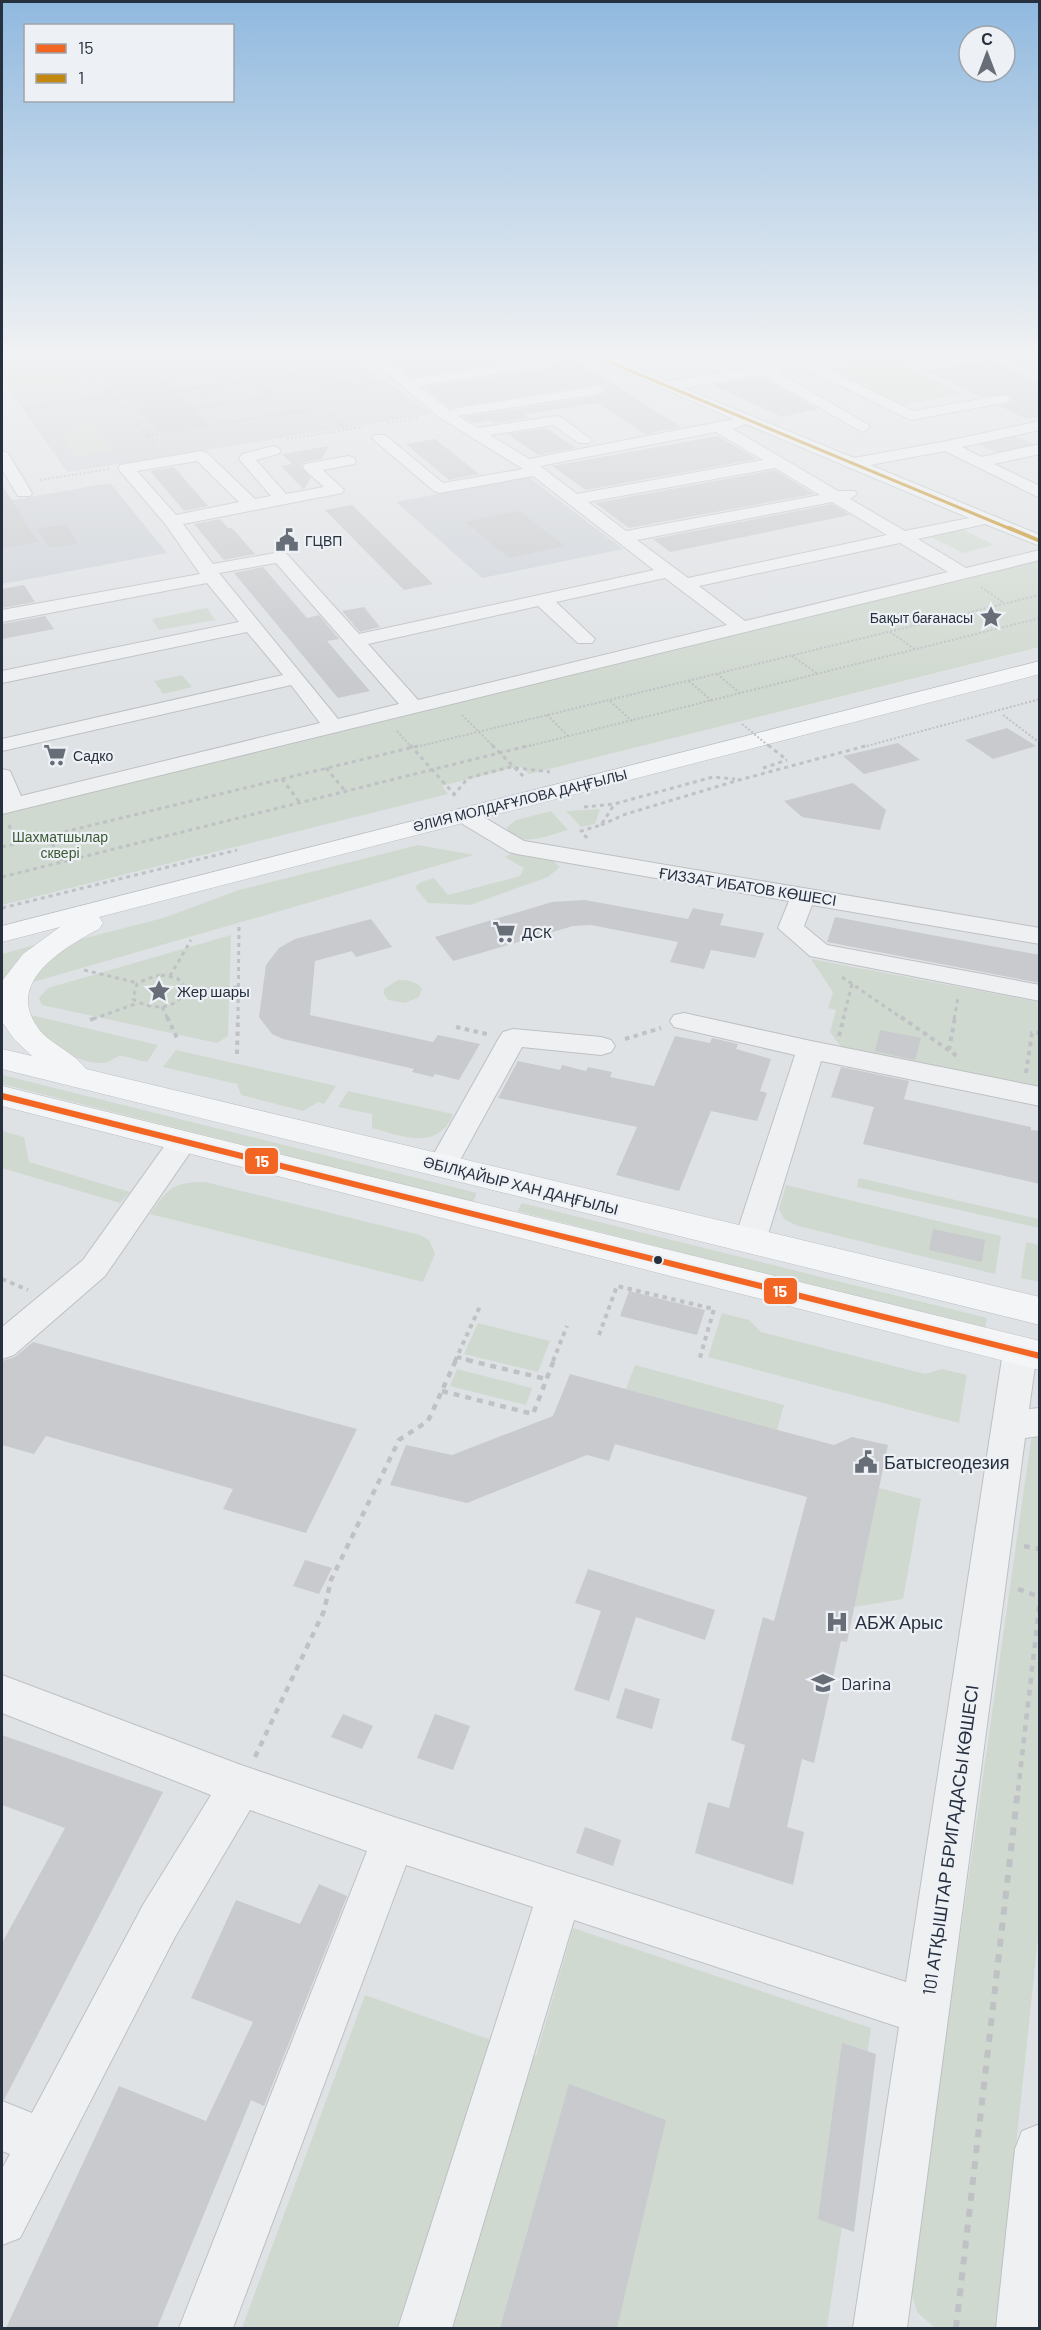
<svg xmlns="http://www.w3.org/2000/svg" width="1041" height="2330" viewBox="0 0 1041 2330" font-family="Barlow,sans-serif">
<rect width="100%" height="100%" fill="#dfe2e5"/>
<g fill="#ced2d8">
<polygon points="246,356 351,356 432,414 67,472 10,390"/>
<polygon points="1011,434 1038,446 1000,454 973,442"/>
<polygon points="528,477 623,549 482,578 396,502"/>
<polygon points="110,483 167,553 2,584 2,502"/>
</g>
<g fill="#d0d9d0">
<polygon points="246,356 10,390 2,377 2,357"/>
<polygon points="997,356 1034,356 1039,359 1039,375"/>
<polygon points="885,357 962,394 903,405 827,367"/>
<polygon points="93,425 112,451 76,457 57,430"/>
<polygon points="962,529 994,545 963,553 931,537"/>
<polygon points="1039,560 1039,647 529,774 520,766 442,786 448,794 2,905 2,812"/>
<polygon points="207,608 215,620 159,630 152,619"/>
<polygon points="182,675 192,687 163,694 154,681"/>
<polygon points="600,809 595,824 581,827 566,811"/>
<path d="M551,811L568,830C553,834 512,851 507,827L516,820Z"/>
<polygon points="418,845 474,855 23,985 70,942 163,918 239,890"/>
<polygon points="515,852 553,861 560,867 548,877 470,905 428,903 415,887 421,882 434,878 448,895 520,876 524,868 505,857"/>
<polygon points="231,935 228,1036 217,1043 42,1005 39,998 48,988"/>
<polygon points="45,942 3,991 2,991 2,954"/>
<polygon points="811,959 1039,1002 1039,1091 843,1050 830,1032 836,1010 828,1008 833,992"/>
<path d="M398,980C408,980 416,981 422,989L419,997L405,1003L388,1000L383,992L385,988Z"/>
<path d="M22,1013L158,1045L147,1062C139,1061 128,1056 120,1056C114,1057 109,1063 103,1063C72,1064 38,1036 22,1013Z"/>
<polygon points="176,1050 336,1086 324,1104 318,1102 303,1111 241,1095 237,1084 163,1067"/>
<polygon points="2,1075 477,1193 473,1202 2,1084"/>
<path d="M348,1091L453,1114C438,1152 401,1136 372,1128V1114L338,1107Z"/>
<polygon points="2,1131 24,1137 29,1162 130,1192 120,1203 2,1168"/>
<polygon points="859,1178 1039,1219 1039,1228 857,1187"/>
<path d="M205,1182L420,1235L429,1240L435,1254L423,1282L150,1214C168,1188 173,1182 205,1182Z"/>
<polygon points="786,1185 1001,1236 995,1274 798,1226 784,1219 779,1209"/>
<polygon points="522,1203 987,1318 985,1329 517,1211"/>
<polygon points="1026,1242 1039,1245 1039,1282 1021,1278"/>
<polygon points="722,1313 749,1320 761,1332 925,1374 942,1369 967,1375 959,1423 708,1357"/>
<polygon points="478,1323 550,1341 538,1372 464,1354"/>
<polygon points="635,1365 784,1405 777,1430 626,1389"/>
<polygon points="457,1369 532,1388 526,1405 450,1386"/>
<polygon points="1037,1434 1039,1434 1040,1919 997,2326 994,2328 935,2328 917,2312 910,2288 1027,1468 1031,1440"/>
<polygon points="879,1488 921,1499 903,1599 854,1607"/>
<polygon points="573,1928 871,2028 827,2328 242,2328 365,1995 536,2056"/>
</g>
<g fill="#c8cacd">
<polygon points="385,356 544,356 411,377"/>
<polygon points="551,356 561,356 591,370 681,427 645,434 597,403 524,415 529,418 493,423 488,420 474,423 464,417 597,396 606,391 604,386 597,384 450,408 424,387 549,368 558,363"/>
<polygon points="991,360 1040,382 1040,417 1027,419 999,406 1010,403 1012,398 1008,394 980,397 926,371"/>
<polygon points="151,363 209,424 160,432 103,370"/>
<polygon points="762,377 817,409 782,417 713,385"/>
<polygon points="546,428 576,448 538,455 508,434"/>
<polygon points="718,436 757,459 586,490 552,466"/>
<polygon points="435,439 479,474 449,480 406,444"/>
<polygon points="329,446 322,459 305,462 301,466 311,478 305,488 303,489 281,466 292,464 282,454"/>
<polygon points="174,467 208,506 184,511 150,471"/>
<polygon points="775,470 814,494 629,528 595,503"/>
<polygon points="2,485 38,542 2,548"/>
<polygon points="832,504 850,515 670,552 653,539"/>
<polygon points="352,505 433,584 404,590 325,510"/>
<polygon points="519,511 565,546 509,558 465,522"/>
<polygon points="220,519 228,528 232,528 255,554 224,560 194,524"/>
<polygon points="65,524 78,543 50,548 37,529"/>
<polygon points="263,567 307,618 319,615 339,639 327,641 370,691 338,698 234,573"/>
<polygon points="24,585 35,602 2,608 2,589"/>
<polygon points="364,607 380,627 360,632 342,611"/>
<polygon points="45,616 54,629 2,639 2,624"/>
<polygon points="1007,728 1036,746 993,759 965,740"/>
<polygon points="898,743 920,760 864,774 843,756"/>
<polygon points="853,783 886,810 880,830 802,817 784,801"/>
<polygon points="585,900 688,919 693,908 707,911 724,914 720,925 764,933 755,958 711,950 704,969 670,962 678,942 591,925 573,926 453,961 435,937 552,902"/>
<polygon points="835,917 1040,955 1040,983 827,942"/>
<polygon points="371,919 392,947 356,957 352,951 315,961 310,1015 433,1042 438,1035 480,1044 459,1080 435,1074 433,1077 412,1072 414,1069 283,1039 272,1034 259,1017 266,965 279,948 295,939"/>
<polygon points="880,1030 921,1038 915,1060 875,1051"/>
<polygon points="675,1036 710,1043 712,1038 738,1044 736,1049 771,1059 760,1091 767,1093 757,1121 711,1111 679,1191 616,1175 637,1127 498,1098 518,1061 560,1070 562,1065 586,1071 588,1067 612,1072 610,1077 654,1086"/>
<polygon points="841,1067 909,1081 904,1099 1031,1127 1031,1130 1040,1131 1040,1184 863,1144 874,1107 831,1097"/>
<polygon points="933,1229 985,1240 982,1262 929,1250"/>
<polygon points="629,1291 705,1310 697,1335 620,1316"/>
<polygon points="33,1342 357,1429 306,1533 223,1509 233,1489 46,1436 34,1454 2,1445 2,1361 15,1357"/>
<polygon points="570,1374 834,1445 852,1437 888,1445 847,1642 841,1641 814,1763 802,1759 787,1827 804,1832 793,1885 695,1853 708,1802 729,1808 745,1745 731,1740 763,1617 774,1621 807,1497 615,1444 609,1461 587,1455 467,1503 390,1485 406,1445 452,1455 553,1416"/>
<polygon points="305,1560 332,1568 319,1594 293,1586"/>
<polygon points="588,1569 715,1610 705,1640 636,1617 609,1701 574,1690 601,1611 575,1603"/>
<polygon points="625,1688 660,1699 652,1729 616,1718"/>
<polygon points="343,1714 373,1726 362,1749 331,1737"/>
<polygon points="435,1714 470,1726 453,1770 417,1758"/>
<polygon points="2,1735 163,1792 4,2100 2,2099 2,1943 65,1828 2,1805"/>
<polygon points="585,1827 621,1840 613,1866 576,1853"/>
<polygon points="319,1884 347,1896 264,2106 251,2100 157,2328 6,2328 119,2086 206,2121 253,2022 191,1998 236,1900 300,1924"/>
<polygon points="842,2043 876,2054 854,2232 818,2219"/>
<polygon points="569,2084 666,2120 617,2328 500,2328"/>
</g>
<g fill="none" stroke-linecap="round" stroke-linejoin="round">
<g stroke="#bec0c3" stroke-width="2">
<g id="minor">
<path d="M366,356H381L410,379L549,358L556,362L549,366L419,386L450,411L457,408L597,386L602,387L604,390L597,394L458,416L478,428L556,416L561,417L592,440L589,443H579L553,425L490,435L529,459L734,419L588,356H607L668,381L791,362L784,356H802L913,411L1003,395L1008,396L1010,399L1008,402L911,420L804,368L778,372L867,424L870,427L862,432L762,375L683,388L854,458L947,441L1040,421V430L962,447L981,457L1040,444V454L994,464L1040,486V498L945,451L870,465L1040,535V546L985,524L918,539L966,568L1040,550V560L2,814V769L10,771L21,796L320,723L291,685L2,751V739L283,675L247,632L2,683V671L239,622L207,583L2,622V610L200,574L166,525L120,471L118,468L120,465L201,451L207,453L255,499L271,496L239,459L242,454L273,446L278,448L281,451L278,454L256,460L286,494L324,487L305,470L303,467L305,464L348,456L354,458L356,461L354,464L323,470L344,490L342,493L183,524L213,564L280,552L286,553L359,634L654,570L533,476L440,493L434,491L375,441L372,438L375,435H385L443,483L523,469L439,417ZM746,424L969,518L905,531L850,499L857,494L855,491H838L733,429ZM716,432L763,460L577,494L540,466ZM197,461L239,502L176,515L137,471ZM775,468L820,495L626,531L588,502ZM832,502L887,535L688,578L637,540ZM900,543L948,572L745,621L699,586ZM276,563L399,704L338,719L219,573ZM665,578L727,625L418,700L368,644L538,606L578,643H592L595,639L556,602Z"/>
<polygon points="2,451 8,453 32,493 30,496 18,496 16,493 2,469"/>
<polygon points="464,808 472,810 524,841 1040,928 1040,944 812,905 804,926 827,945 1040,985 1040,1001 810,956 778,928 789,901 517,854 509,852 456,820 453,815 456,810"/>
<polygon points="684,1013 811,1041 1040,1087 1040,1106 821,1061 766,1241 761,1249 750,1253 739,1249 734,1241 795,1055 674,1027 670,1021 674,1015"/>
<polygon points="513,1029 601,1037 611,1040 615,1046 611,1052 601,1055 522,1047 453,1173 442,1176 431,1173 427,1166 499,1038 503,1032"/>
<polygon points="183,1131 193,1134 198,1141 105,1276 14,1355 2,1359 2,1327 83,1260 173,1134"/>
<polygon points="1020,1339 1032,1343 1037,1352 1029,1409 1040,1408 1040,1436 1025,1438 907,2328 853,2328 899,2027 574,1920 452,2328 398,2328 533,1907 406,1865 233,2328 179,2328 367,1851 250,1810 175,1937 20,2238 2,2245 2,2169 10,2154 2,2151 2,2101 32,2113 143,1905 211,1795 2,1713 2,1675 241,1765 394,1817 906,1982 1003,1352 1008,1343"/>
<polygon points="1040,2124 1040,2328 996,2328 1015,2149 1022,2131"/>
</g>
</g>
<g stroke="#bcbfc3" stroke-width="1">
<g id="major">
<path d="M1040,661V674L99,917L103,923L99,929C59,950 0,986 43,1034C56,1046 76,1055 86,1069L1040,1297V1325L2,1069V1049L32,1056L14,1039L2,1022V981L23,954L60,927L2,942V926Z"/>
<polygon points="2,1086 1040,1341 1040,1370 2,1106"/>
</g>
</g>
<g stroke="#bfc1c5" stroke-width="2" stroke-dasharray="2 2" stroke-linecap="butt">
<polyline points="837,359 850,356"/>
<polyline points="288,375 352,384"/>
<polyline points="2,383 187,356"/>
<polyline points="103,386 157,445"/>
<polyline points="197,388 212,406"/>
<polyline points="324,390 376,382"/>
<polyline points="159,394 176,411 274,397 256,380"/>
<polyline points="1020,405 1040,401"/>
<polyline points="23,409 98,398 128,398 287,375 354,358"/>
<polyline points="388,423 419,418"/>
<polyline points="148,435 322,408 347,430"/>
<polyline points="287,439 363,427"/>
<polyline points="40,480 109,469"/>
<polyline points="981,587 1004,603"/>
<polyline points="890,632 916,650"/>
<polyline points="792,656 818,674"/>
<polyline points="717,674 741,694"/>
<polyline points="689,681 712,701"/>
<polyline points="610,701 632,721"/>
<polyline points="462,715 494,747"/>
<polyline points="547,715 569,737"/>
<polyline points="1003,715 1040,743"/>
<polyline points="397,731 411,747"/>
<polyline points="416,747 1040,595"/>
<polyline points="525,747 1040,618"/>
<polyline points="863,747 1040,699"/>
</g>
<g stroke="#bfc1c5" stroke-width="3" stroke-dasharray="4 4" stroke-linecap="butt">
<polyline points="410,745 455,795"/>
<polyline points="492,745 525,778"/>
<polyline points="326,768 346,792"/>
<polyline points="763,768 787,760"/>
<polyline points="282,779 301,804"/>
<polyline points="453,796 468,778 510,767 550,772"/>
<polyline points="584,807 614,804 713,777 735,779"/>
<polyline points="9,825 16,844"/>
<polyline points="601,825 626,814 739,780 869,745"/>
<polyline points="48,837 63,862"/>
<polyline points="587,838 581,831 601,825 614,805"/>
<polyline points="2,847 422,745"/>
<polyline points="2,877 531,745"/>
<polyline points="2,908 237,850"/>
<polyline points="84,970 138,983"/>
<path d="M161,975L177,978L185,986C181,1011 151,1011 133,999L137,984L146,979Z"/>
<polyline points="170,976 191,940"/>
<polyline points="842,977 903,1019"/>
<polyline points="185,991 238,987"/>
<polyline points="162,1007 168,1019"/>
<polyline points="93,1019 138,1003"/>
<polyline points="238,1019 239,926"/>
<polyline points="843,1019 852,984"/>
<polyline points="954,1019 958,998"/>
</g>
<g stroke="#bfc1c5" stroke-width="4" stroke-dasharray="4.5 4.5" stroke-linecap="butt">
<polyline points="167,1017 178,1040"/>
<polyline points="901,1017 957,1056"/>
<polyline points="90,1020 97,1017"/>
<polyline points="456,1027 487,1034"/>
<polyline points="839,1036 844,1017"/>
<polyline points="625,1039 661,1028"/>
<polyline points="949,1050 955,1017"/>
<polyline points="237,1054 238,1017"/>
<polyline points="1026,1073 1032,1033 1040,1033"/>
<polyline points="2,1279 28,1290"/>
<polyline points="599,1335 617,1286 714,1309 699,1361"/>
<polyline points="457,1357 473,1361"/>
<polyline points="455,1361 481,1304"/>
<polyline points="553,1361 567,1326"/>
</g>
<g stroke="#bfc1c5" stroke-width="4.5" stroke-dasharray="6 6" stroke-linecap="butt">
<polyline points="467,1360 546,1379"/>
<polyline points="442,1391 533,1414 554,1360"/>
<polyline points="1024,1546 1040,1549"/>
<polyline points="1018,1589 1040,1597"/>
<polyline points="255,1757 324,1611 331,1580 399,1440 428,1421 456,1360"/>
<polyline points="1018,1791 1040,1600"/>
</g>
<polyline stroke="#bfc1c5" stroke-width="6" stroke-dasharray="8 8" stroke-linecap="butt" points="956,2328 1018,1789"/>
<use href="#minor" fill="#eff0f2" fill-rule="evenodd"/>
<use href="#major" fill="#f3f5f6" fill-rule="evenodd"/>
<polyline stroke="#bfc1c5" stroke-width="2" stroke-dasharray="2 2" stroke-linecap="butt" points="742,724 770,747"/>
<polyline stroke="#bfc1c5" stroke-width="3" stroke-dasharray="4 4" stroke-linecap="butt" points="768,745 787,760"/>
<g stroke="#edf1f5" stroke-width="10">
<polyline id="bus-1" points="2,1096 1040,1356"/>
</g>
<g stroke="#edf1f5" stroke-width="5">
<polyline id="bus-2-far1" points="595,356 1013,530"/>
</g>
<g stroke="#edf1f5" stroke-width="7">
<polyline id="bus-2" points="1009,528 1040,541"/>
</g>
<use href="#bus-1" stroke="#f26522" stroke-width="6"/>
<use href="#bus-2-far1" stroke="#c38810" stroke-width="3"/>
<use href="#bus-2" stroke="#c38810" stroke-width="4"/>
</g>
<linearGradient id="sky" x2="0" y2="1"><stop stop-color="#90b9df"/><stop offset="0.52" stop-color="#f1f2f3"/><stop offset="1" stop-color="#f1f2f3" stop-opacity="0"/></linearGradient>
<rect width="1041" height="683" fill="url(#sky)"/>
<defs>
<g id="civic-bare" transform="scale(1.8)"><path d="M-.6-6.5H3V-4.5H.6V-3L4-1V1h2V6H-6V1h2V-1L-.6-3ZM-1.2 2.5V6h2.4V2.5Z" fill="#676e78" stroke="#edf1f5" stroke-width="2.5" paint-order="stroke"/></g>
<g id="sight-bare" transform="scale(1.8)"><path d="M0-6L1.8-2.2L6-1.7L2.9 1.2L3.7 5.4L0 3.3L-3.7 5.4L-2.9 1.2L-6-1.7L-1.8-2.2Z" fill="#676e78" stroke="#edf1f5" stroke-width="2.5" paint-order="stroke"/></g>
<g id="supermarket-bare" transform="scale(1.8)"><path d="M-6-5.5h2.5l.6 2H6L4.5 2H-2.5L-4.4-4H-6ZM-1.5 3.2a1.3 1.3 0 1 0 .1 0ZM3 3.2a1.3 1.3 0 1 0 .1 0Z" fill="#676e78" stroke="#edf1f5" stroke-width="2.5" paint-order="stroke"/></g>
<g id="hospital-bare" transform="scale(1.8)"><path d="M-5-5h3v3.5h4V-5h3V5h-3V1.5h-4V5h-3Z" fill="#676e78" stroke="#edf1f5" stroke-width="2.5" paint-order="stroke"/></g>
<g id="school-bare" transform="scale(1.8)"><path d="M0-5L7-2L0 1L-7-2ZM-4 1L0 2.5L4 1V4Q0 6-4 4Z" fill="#676e78" stroke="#edf1f5" stroke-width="2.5" paint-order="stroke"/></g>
</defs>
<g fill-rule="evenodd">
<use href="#civic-bare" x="287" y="540"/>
<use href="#sight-bare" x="991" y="617"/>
<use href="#supermarket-bare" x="55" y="755"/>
<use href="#supermarket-bare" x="504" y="932"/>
<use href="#sight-bare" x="159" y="991"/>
<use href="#civic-bare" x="866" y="1462"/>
<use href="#hospital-bare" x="837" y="1622"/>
<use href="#school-bare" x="823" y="1683"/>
</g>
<circle fill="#27303e" stroke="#edf1f5" stroke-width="2" cx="658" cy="1260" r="5"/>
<g text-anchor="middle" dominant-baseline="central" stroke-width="4.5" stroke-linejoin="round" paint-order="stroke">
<g font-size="14" fill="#27303e" stroke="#edf1f5" text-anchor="start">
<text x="305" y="540">ГЦВП</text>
<text x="973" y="617" text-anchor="end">Бақыт бағанасы</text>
<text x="73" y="755">Садко</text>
</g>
<g font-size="14" fill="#27303e" stroke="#edf1f5">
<text transform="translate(520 800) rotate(-14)">ӘЛИЯ МОЛДАҒҰЛОВА ДАҢҒЫЛЫ</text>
</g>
<g font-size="14" fill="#3d5a34" stroke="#edf1f5">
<text x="60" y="836">Шахматшылар<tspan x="60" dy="16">сквері</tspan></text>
</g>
<g font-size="15" fill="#27303e" stroke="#edf1f5">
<text transform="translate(748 886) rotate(9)">ҒИЗЗАТ ИБАТОВ КӨШЕСІ</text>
<text transform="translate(521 1185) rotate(14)">ӘБІЛҚАЙЫР ХАН ДАҢҒЫЛЫ</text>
</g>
<g font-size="15" fill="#27303e" stroke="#edf1f5" text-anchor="start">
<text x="522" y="932">ДСК</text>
<text x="177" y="991">Жер шары</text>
</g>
<g font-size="18" fill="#27303e" stroke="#edf1f5" text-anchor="start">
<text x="884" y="1462">Батысгеодезия</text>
<text x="855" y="1622">АБЖ Арыс</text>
<text x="841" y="1683">Darina</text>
</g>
<g font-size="18" fill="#27303e" stroke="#edf1f5">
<text transform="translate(950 1840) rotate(-82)">101 АТҚЫШТАР БРИГАДАСЫ КӨШЕСІ</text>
</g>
</g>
<g stroke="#edf1f5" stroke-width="2">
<rect x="244" y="1147" width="35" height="28" rx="6" fill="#f26522"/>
<rect x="763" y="1277" width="35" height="28" rx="6" fill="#f26522"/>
</g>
<g font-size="16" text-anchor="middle" font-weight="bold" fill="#fff">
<text x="262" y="1167">15</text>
<text x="780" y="1297">15</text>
</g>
<rect width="1041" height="2330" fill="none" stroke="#27303e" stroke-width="6"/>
<rect x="24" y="24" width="210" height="78" fill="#edf1f5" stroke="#9ea4ac" stroke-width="1.5"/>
<rect x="36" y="44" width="30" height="9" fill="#f26522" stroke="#9ea4ac" stroke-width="1.5"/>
<text x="78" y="54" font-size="18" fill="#27303e">15</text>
<rect x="36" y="74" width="30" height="9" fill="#c38810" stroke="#9ea4ac" stroke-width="1.5"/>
<text x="78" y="84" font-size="18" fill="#27303e">1</text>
<g transform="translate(987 54)"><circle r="28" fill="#edf1f5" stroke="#9ea4ac" stroke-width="1.5"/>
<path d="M0-4.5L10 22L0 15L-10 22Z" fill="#676e78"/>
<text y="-9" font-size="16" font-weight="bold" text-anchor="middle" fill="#27303e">С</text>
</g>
</svg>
